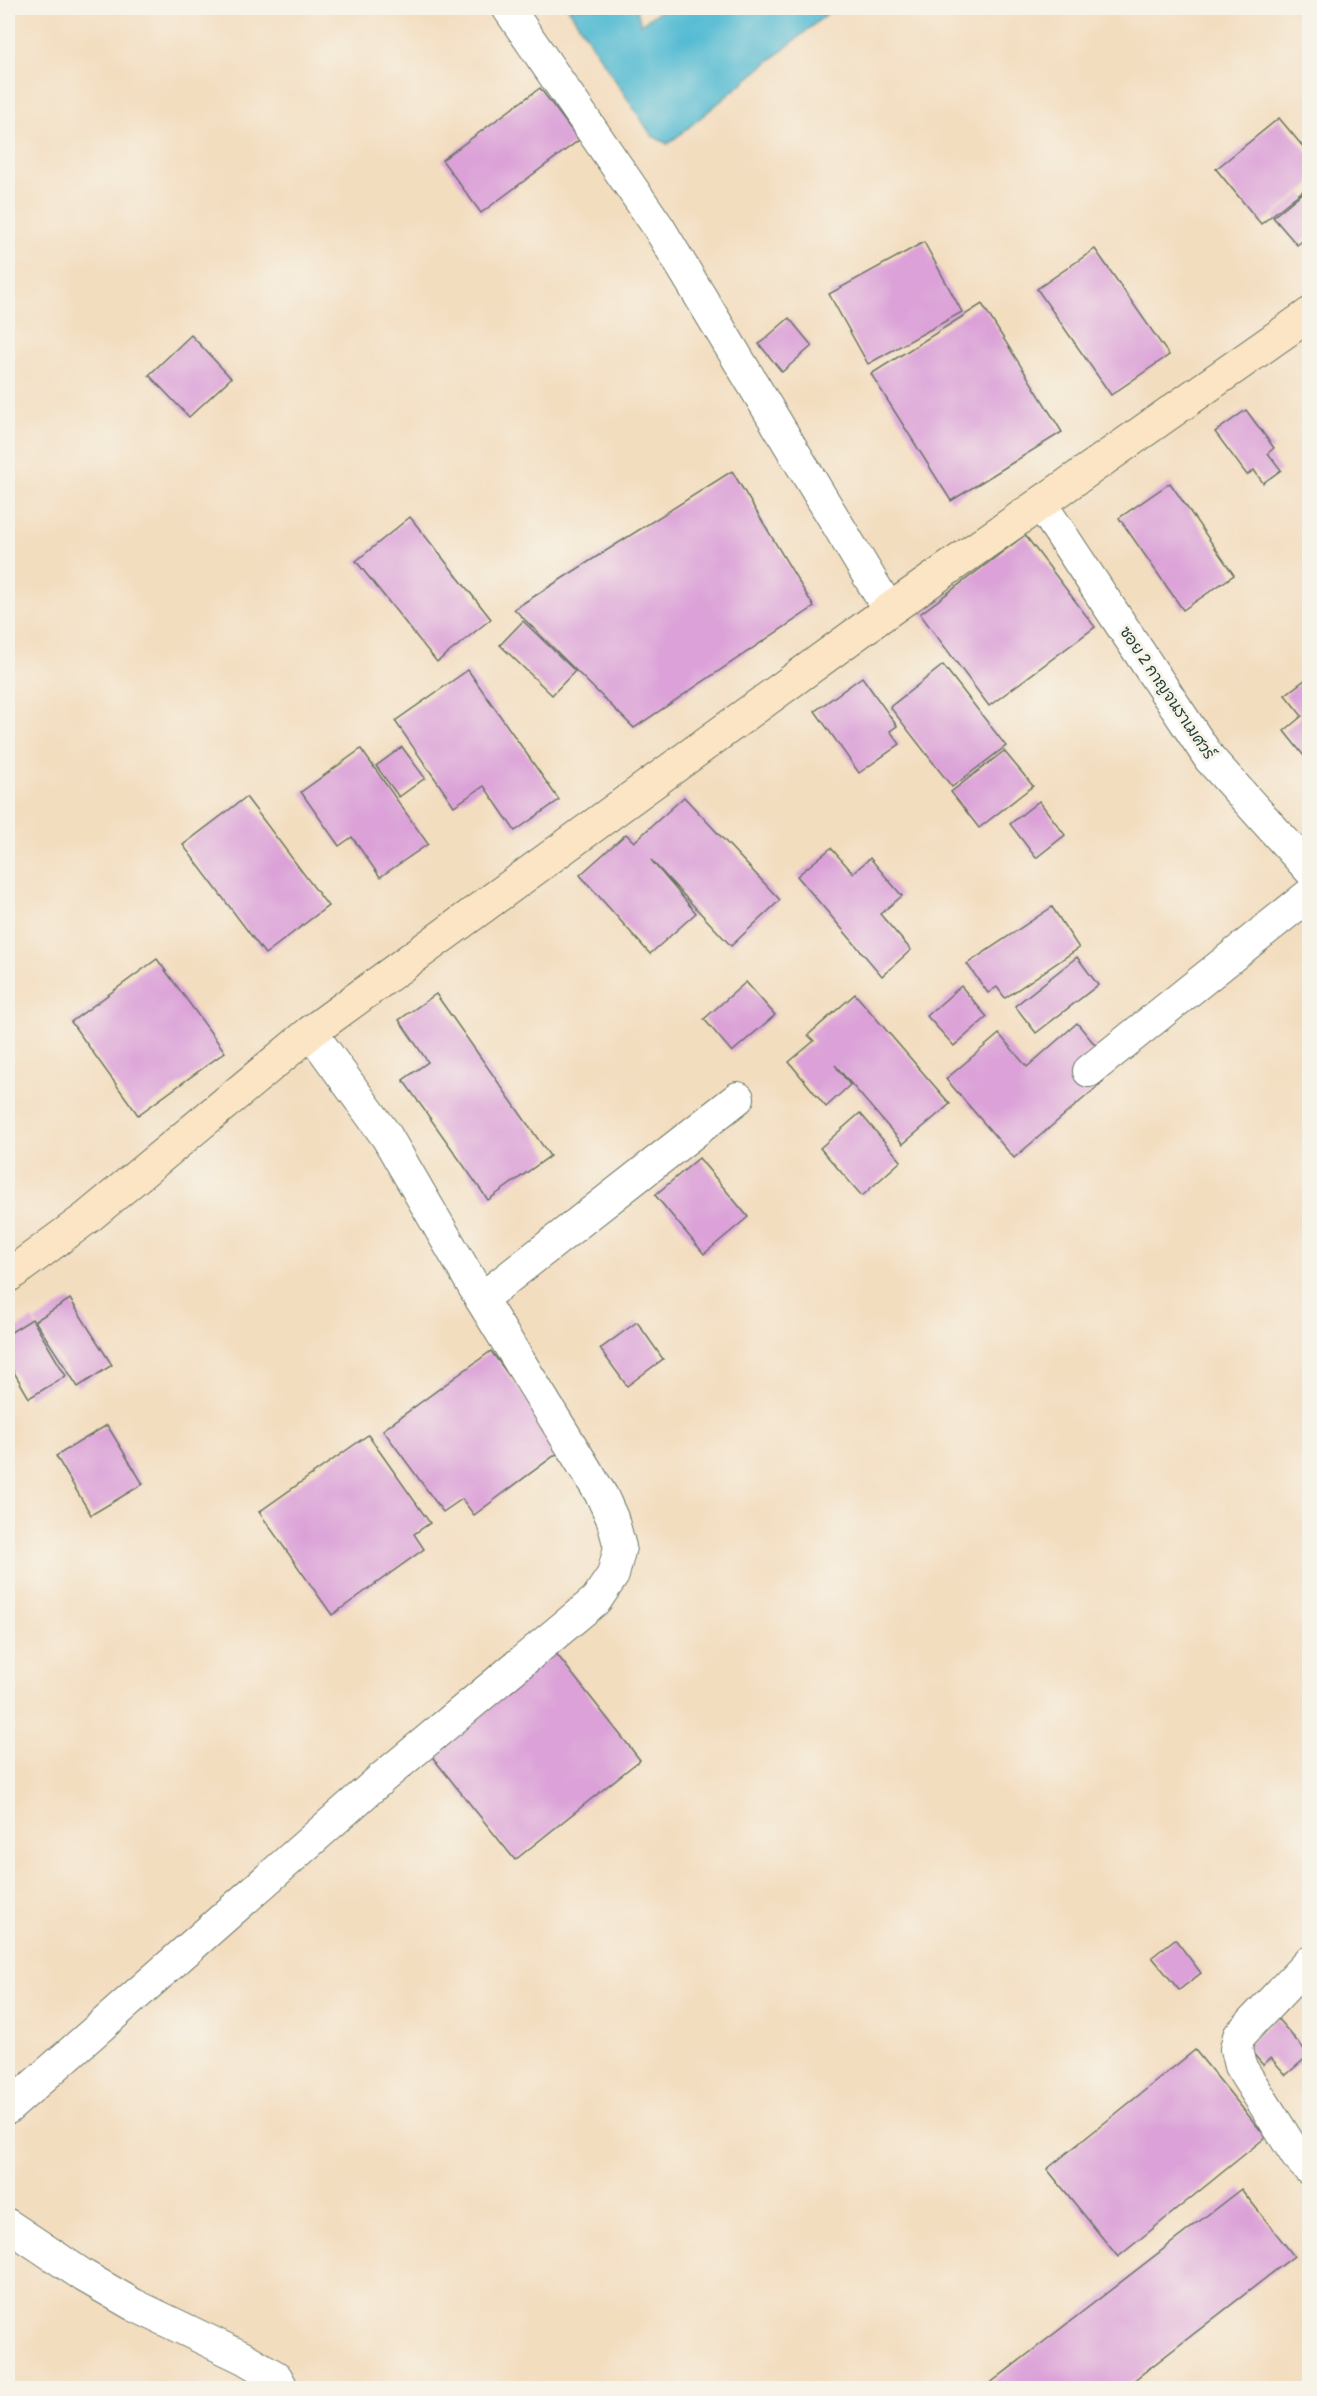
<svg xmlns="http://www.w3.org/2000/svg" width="1317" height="2396" viewBox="0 0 1317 2396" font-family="Pangolin,'Playpen Sans Thai',sans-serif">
<rect width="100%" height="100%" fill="#f7f3e8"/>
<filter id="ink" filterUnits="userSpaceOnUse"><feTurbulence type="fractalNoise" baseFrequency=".0167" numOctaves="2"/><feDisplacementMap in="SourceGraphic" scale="12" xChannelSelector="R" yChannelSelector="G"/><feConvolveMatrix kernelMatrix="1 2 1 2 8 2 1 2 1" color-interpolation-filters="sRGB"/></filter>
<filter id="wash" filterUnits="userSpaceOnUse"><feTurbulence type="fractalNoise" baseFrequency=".008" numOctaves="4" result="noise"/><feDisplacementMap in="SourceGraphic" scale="24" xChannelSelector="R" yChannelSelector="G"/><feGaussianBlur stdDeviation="1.35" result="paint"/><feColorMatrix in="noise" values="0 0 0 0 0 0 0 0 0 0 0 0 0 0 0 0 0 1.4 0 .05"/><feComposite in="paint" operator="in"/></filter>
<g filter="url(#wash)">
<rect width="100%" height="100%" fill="#f3ddbf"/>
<polygon fill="#55bbd3" stroke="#3a7c84" stroke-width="1.5" points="568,8 636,8 641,24 664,8 834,8 668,144 652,136"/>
<g id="blocks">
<g fill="#dba1d8">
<polygon points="540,88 579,140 481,213 442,160"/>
<polygon points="1279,118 1310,155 1310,185 1261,224 1216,169"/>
<polygon points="1302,193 1310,202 1310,235 1297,245 1273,217"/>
<polygon points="924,242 962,312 868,364 829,294"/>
<polygon points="1095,249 1169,355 1111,395 1037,289"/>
<polygon points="982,304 1062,432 951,501 871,374"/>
<polygon points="789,318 812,346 782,372 759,344"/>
<polygon points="191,335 231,378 189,417 149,375"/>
<polygon points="1246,410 1274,448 1268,453 1281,470 1263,483 1254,470 1247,475 1215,432"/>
<polygon points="732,471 814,607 634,728 514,609"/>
<polygon points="1170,483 1234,575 1183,610 1119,518"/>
<polygon points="410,517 491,619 437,662 356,561"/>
<polygon points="1025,535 1095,627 989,706 920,614"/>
<polygon points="523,621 575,671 552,695 500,645"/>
<polygon points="943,665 1006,746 952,787 890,707"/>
<polygon points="468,670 559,800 515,831 484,786 454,806 395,721"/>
<polygon points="1310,676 1310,752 1304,756 1284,731 1302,716 1285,695"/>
<polygon points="862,677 897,726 890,731 900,744 859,773 815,711"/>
<polygon points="402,747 425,778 399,797 376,766"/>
<polygon points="361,749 428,844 380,877 352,837 339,846 301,792"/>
<polygon points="1004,751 1033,786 979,828 951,792"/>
<polygon points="246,797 328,906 265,954 183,845"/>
<polygon points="684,797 780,900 731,946 651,860 696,913 650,954 580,875 626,834 634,842"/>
<polygon points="1039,801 1065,835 1036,858 1010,824"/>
<polygon points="831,848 853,873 870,858 902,896 880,914 911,950 882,976 797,876"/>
<polygon points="1052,907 1079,948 1005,998 997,987 988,993 967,964"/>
<polygon points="1077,957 1098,985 1036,1033 1015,1006"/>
<polygon points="157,959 225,1052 138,1115 71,1022"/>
<polygon points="746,982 775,1015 732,1052 704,1019"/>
<polygon points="961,986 987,1017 954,1046 927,1016"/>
<polygon points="436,994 550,1156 488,1200 403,1080 428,1062 399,1020"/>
<polygon points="855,994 950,1104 903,1144 835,1065 850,1085 826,1107 789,1062 814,1041 808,1035"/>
<polygon points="1077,1023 1096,1046 1083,1057 1103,1082 1014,1158 946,1079 999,1034 1027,1067"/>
<polygon points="860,1113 901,1161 862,1196 820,1148"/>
<polygon points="699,1158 748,1217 704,1254 655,1195"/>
<polygon points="70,1299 112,1365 78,1387 35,1321"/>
<polygon points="32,1319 66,1376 29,1398 8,1362 8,1334"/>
<polygon points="637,1322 663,1359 627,1386 600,1349"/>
<polygon points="491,1351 563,1449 474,1515 462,1499 443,1512 383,1430"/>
<polygon points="107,1425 143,1484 91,1515 56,1456"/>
<polygon points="368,1435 430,1523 414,1534 424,1549 332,1615 259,1512"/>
<polygon points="555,1652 640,1760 515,1860 429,1753"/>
<polygon points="1175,1939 1201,1973 1179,1990 1152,1957"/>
<polygon points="1277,2018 1309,2055 1286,2075 1271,2058 1263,2065 1246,2045"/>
<polygon points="1195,2050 1266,2137 1118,2257 1047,2169"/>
<polygon points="1241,2189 1294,2256 1124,2388 984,2388"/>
</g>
</g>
</g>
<g filter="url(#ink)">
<use href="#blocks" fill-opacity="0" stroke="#697565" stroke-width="1.5"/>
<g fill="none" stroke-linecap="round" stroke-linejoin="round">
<g stroke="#697565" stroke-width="34">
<g id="street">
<polyline points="508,8 659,228 889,610"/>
<polyline points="1041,504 1210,759 1310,870"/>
<polyline points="311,1032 387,1137 481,1299 738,1098"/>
<polyline points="1089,1071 1310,894"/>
<polyline points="1310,1961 1239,2036 1236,2049 1240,2066 1297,2156 1310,2170"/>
<polyline points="8,2108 382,1778 596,1600 613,1575 620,1547 612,1518 602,1496 481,1299"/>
<polyline points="8,2225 84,2276 134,2305 244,2358 276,2377 282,2388"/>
</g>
</g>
<g stroke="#697565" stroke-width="35">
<polyline id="secondary" points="8,1276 88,1217 311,1032 889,610 1310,314"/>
</g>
<use href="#street" stroke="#fff" stroke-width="32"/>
<use href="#secondary" stroke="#fce5c4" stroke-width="33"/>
</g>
</g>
<g text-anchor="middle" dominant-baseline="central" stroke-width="6" stroke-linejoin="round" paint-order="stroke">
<g font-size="16" fill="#1f3d34" stroke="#f7f3e8">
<text transform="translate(1167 693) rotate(56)">ซอย 2 กาญจนราเมศวร์</text>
</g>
</g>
<rect width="1317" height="2396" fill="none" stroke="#f7f3e8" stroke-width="30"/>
</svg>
